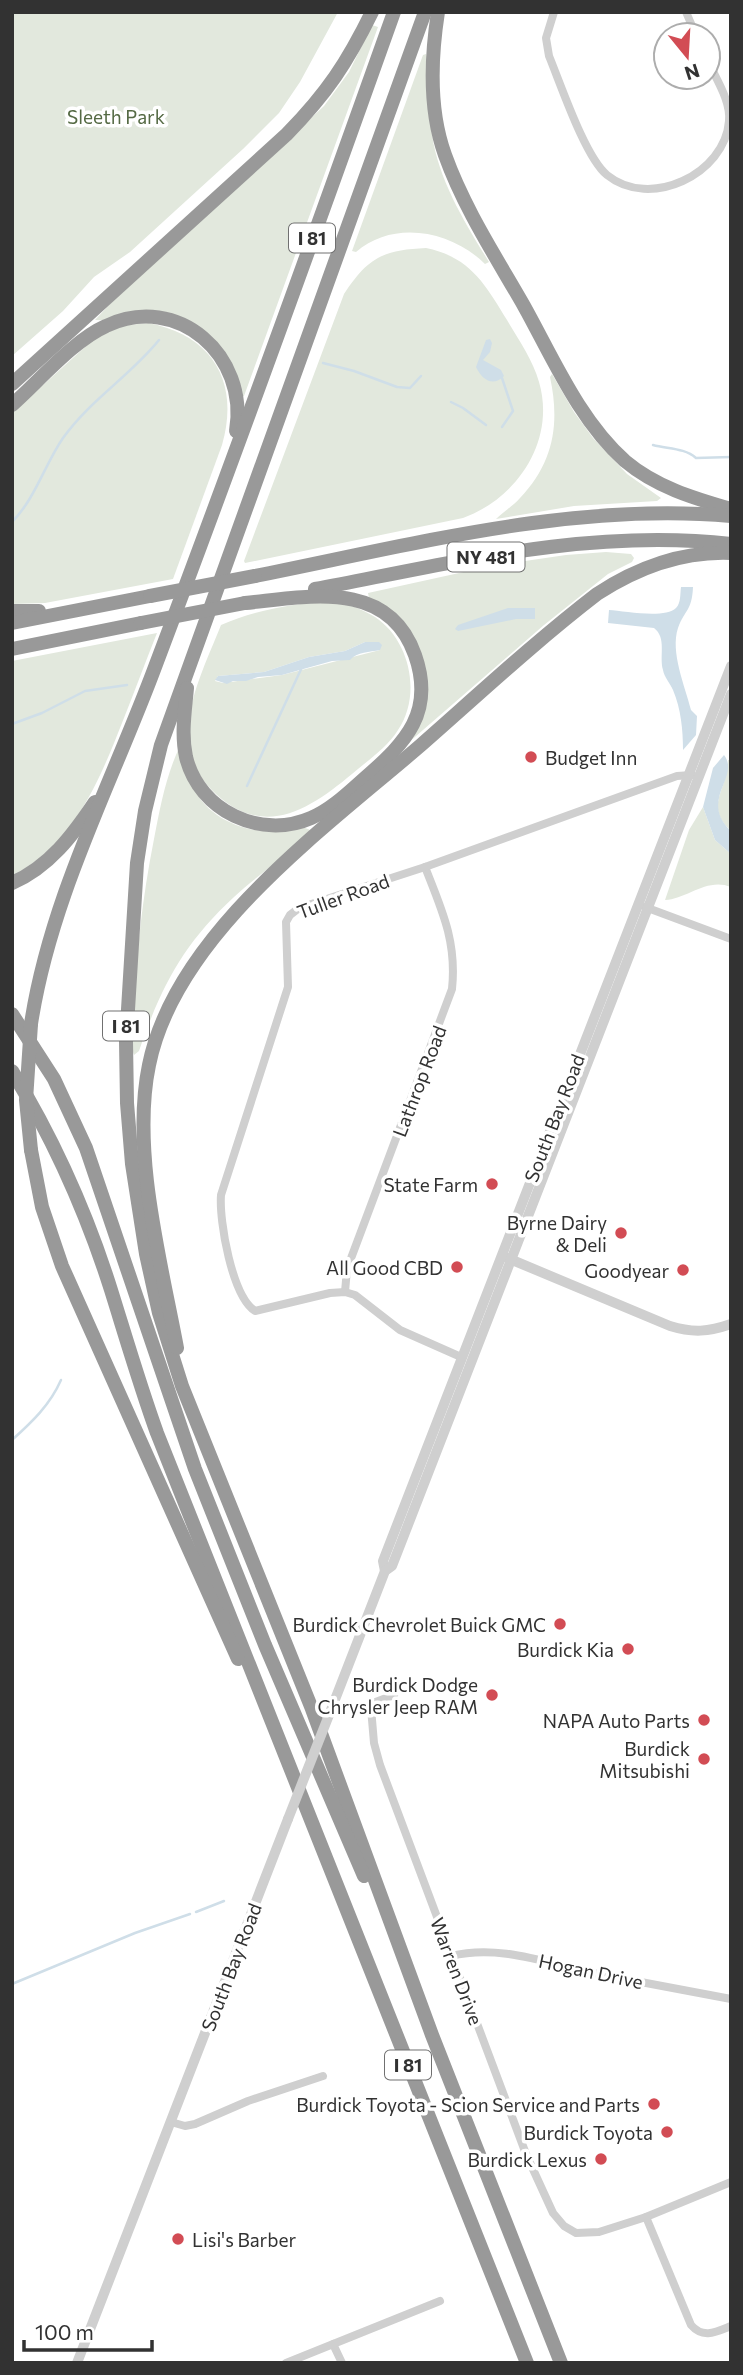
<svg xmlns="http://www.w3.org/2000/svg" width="743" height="2375" viewBox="0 0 743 2375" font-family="Commissioner,sans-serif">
<rect width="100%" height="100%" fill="#fff"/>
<g fill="#e2e8dd" fill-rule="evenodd">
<polygon points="12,12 338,12 300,82 279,113 243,149 130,252 94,277 63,311 12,356"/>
<polygon points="372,25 378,27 244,396 239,397 237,387 187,323 95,320 111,303 324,106 349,72"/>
<path d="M426,54C432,80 429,108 432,135C439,181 465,223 489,262L485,264C452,231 394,219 356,252L352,251L423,55Z"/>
<path d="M426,248C470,257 485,284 507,320C518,339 533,360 539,382C556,440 518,498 463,518L245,563L244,561L344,294C368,258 382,250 426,248Z"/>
<path d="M148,323C213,335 240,383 222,445L173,579L45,603L12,604V413L95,338L118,326Z"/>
<path d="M552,374L574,412L593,438L627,474L661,498L657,501L574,506L496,519C503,512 513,506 520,498C554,462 560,423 550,377Z"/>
<polygon points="606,552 631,554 634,558 632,562 608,574 544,625 408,743 423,666 369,598 368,593 491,566 566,555"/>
<path d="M336,601C350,605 362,609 375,617C410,640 422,695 398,730C387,748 368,760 352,774C311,808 266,839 217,795C162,746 199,681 221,625C257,609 297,603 336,601ZM365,642L380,650L282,675L223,683L215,681L218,676L264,672L309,657L345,651Z"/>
<path d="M157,633C145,663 134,693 122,723C98,784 73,844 12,876V661Z"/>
<path d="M180,746C183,758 186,771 191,782C204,817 244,834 279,831C290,830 302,825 310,830C292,853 256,876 234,897C183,944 161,987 139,1051L134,1055L132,1049C134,978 140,909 154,839C160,808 166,775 180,746Z"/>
<path d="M728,760H731V831C703,805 728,791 728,760Z"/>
<path d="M703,807L715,840L731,854V887C707,877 687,899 665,900L689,830Z"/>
</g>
<g fill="#cfdee8">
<path d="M490,339L492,343L490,352L483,360L501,370L504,376C493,387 482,380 476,367L486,340Z"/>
<path d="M681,587H693C692,611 685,609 678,628C670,652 685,686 691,710L697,716L696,735L683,750C683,730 681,709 673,690C670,683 664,677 663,670C659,656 667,638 654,628L608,623L609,610C624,611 665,619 676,608C681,603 680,594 681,587Z"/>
<polygon points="508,608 535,608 535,619 516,619 458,631 455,629 458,625"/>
<path d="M365,642H379L382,645L380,650C370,652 357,652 350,660L332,661L282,675L258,677L246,681H233L227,684L215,680L218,676L264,672L309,657L345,651Z"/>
<path d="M724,755C741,777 698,800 731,831V854L715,840L703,807L713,768Z"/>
</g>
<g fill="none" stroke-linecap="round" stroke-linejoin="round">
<g stroke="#cfdee8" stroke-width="2.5">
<polyline points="323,363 354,371 397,387 410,388 421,376"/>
<polyline points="451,402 463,408 486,425"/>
<polyline points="502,427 513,411 502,378"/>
<path d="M653,445C668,449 685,448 696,458L731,457"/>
<path d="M12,522C35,499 45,464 63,438C90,400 130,376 159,340"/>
<polyline points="12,724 42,713 85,691 127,685"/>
<polyline points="247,786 303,665"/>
<path d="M12,1440C32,1422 50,1405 61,1380"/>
<polyline points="196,1912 224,1901"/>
<polyline points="12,1984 135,1933 190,1914"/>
</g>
<g stroke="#cfcfcf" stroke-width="8">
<path d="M554,12L546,38L549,56C561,85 585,157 607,175C650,210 725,174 729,121C731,101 716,79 708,61"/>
<polyline points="686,12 696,35"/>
<polyline points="645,907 731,939"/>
<path d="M345,1292L347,1269L452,989C457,942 442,910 425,867"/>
<path d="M461,1357L400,1330L355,1295L345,1292L330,1293L255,1311C232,1296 219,1221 221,1195L288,987L286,922L290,915L299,908L425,867L677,776L692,775"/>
<polyline points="394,1695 373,1703 371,1708 374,1743 380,1765 526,2154 553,2213 564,2226 576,2233 599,2232 646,2217 731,2182"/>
<path d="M451,1956C499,1944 546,1963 593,1973C639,1982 685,1990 731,1999"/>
<polyline points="171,2122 185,2126 195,2124 248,2101 323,2076"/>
<path d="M646,2217L691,2325C703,2339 716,2332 731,2326"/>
<polyline points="333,2344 342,2363"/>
<polyline points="286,2363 440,2301"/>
</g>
<g stroke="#cfcfcf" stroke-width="10">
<path d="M505,1257L670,1326C693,1333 708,1332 731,1324"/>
<polyline points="385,1571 383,1561 731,666"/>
<polyline points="329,1715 385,1571 392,1566 731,694"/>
<polyline points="77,2363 288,1819"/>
</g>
<g stroke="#999" stroke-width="14">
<polyline points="425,12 161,745 145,811 137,863 126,1042 127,1103 132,1164 146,1254 159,1313 182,1386 312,1709 432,2035 561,2363"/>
<path d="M438,12C431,57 429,111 445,155C464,208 496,257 524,306C553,358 579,420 625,461C656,487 693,498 731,509"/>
<path d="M12,384L287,134C327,93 347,63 372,12"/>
<path d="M12,405C39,381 74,340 106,326C178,292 249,356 236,431"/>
<path d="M255,576C411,545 571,502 731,516"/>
<path d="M315,589C452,563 590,528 731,544"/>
<polyline points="12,611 39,611"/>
<polyline points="12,623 150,596"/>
<polyline points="12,649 141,623"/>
<path d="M187,688C185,711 181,734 186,757C199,811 261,840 311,818C332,809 349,792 366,777C406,742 435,712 415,655C388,578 307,597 245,603"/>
<path d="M12,883C49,867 73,835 95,802"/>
<polyline points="12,1014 54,1079 86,1148 195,1469 265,1645 364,1876"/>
<path d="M31,1024C50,899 111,785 155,667C237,450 316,231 394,12"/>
<path d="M12,1071C54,1140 87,1214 111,1290C126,1338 140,1386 157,1433L527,2363"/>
<polyline points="31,1150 42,1207 62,1266 238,1659"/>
<path d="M177,1348C161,1262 131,1151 149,1065C175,935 325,828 421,745C479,694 536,641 597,594C637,568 683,551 731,553"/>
</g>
<polyline stroke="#cfcfcf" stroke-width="10" points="288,1819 329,1715"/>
<g stroke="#999" stroke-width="14">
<polyline points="150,596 255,576"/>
<polyline points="141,623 245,603"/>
<polyline points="31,1024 26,1100 31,1150"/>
</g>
</g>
<g fill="#d24c54" stroke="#fff" stroke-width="2.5">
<circle cx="531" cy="757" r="7"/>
<circle cx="492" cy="1184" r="7"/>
<circle cx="621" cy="1233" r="7"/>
<circle cx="457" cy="1267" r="7"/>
<circle cx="683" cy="1270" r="7"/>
<circle cx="560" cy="1624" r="7"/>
<circle cx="628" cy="1649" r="7"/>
<circle cx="492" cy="1695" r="7"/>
<circle cx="704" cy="1720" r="7"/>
<circle cx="704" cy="1759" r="7"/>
<circle cx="654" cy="2104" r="7"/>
<circle cx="667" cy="2132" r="7"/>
<circle cx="601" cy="2159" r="7"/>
<circle cx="178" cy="2239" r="7"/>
</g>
<g text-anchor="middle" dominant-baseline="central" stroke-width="7" stroke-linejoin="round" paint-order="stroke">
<g fill="#fff" stroke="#707070" stroke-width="2">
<rect x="289" y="223.5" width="46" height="29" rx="5"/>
<rect x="447.5" y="542.5" width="77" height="29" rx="5"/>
<rect x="103" y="1011.5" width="46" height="29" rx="5"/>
<rect x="385" y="2050.5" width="46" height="29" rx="5"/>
</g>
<g font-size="18" font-weight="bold" fill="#323232">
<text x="312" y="238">I 81</text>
<text x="486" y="557">NY 481</text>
<text x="126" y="1026">I 81</text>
<text x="408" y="2065">I 81</text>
</g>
<g font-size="19" fill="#556a44" stroke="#fff">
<text x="116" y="116">Sleeth Park</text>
</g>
<g font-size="19" fill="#323232" stroke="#fff" text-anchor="end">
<text x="545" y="757" text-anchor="start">Budget Inn</text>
<text x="478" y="1184">State Farm</text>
<text x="607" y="1222">Byrne Dairy<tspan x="607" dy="22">&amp; Deli</tspan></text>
<text x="443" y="1267">All Good CBD</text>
<text x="669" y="1270">Goodyear</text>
<text x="546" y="1624">Burdick Chevrolet Buick GMC</text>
<text x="614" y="1649">Burdick Kia</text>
<text x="478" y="1684">Burdick Dodge<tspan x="478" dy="22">Chrysler Jeep RAM</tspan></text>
<text x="690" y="1720">NAPA Auto Parts</text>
<text x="690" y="1748">Burdick<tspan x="690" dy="22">Mitsubishi</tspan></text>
<text x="640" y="2104">Burdick Toyota - Scion Service and Parts</text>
<text x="653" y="2132">Burdick Toyota</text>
<text x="587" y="2159">Burdick Lexus</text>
<text x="192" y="2239" text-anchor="start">Lisi's Barber</text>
</g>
<g font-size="19" fill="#323232" stroke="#fff">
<text transform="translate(343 896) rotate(-20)">Tuller Road</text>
<text transform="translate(419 1081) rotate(-69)">Lathrop Road</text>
<text transform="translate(554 1118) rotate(-69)">South Bay Road</text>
<text transform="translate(231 1967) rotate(-69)">South Bay Road</text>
<text transform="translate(457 1971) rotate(69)">Warren Drive</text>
<text transform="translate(591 1971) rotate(12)">Hogan Drive</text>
</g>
</g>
<rect width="743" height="2375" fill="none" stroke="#323232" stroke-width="28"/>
<g transform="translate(687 56) rotate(162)"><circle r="33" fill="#ffffff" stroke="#adadad" stroke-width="2"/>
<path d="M0-5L12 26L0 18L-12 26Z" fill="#d24c54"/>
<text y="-10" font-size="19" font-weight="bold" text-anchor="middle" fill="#323232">N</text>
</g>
<path d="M24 2340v10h128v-10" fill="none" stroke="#323232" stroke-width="3.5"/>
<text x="35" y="2340" font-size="21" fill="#323232" stroke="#ffffff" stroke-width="5" paint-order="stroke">100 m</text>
</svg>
